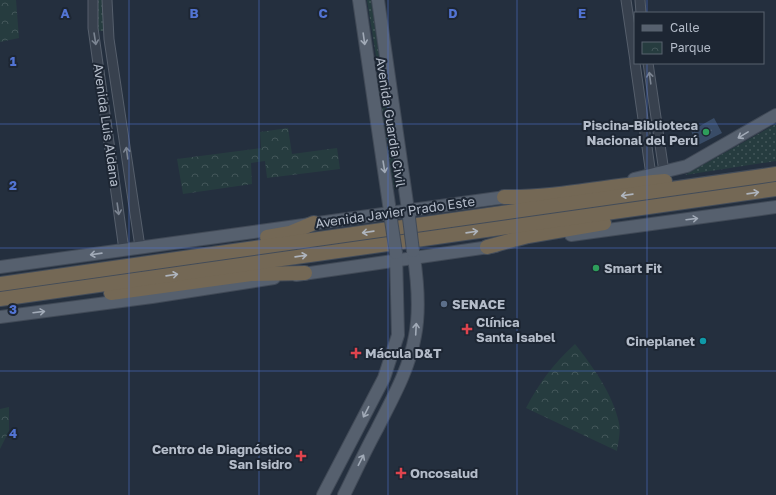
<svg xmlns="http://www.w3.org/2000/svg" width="776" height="495" viewBox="0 0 776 495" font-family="'Golos Text',sans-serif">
<defs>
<pattern id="grass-dots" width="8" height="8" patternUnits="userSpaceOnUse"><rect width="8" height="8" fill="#263c3f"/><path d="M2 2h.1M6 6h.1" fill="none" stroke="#435659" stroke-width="1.8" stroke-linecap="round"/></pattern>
<pattern id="park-crowns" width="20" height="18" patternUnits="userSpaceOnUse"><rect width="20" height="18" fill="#263c3f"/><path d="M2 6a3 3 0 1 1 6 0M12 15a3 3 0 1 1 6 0" fill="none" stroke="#435659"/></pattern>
<pattern id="water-ripples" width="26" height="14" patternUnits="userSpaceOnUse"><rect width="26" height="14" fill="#394c67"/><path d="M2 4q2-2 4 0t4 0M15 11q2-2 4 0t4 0" fill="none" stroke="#53647b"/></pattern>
</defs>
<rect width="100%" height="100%" fill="#242f3e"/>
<g fill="url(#grass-dots)">
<polygon points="97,0 102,0 106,31 98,31 96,26"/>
<polygon points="367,0 371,0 380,63 377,62"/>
<polygon points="381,87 384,87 386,91 398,189 394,189 378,91"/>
<polygon points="776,124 776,161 685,175"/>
</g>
<g fill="url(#park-crowns)">
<polygon points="0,0 16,0 19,38 0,42"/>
<polygon points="288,128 292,154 337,148 340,169 267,178 265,161 251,163 252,184 183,194 177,159 261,148 260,132"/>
<path d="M575,344C593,367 613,394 619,423C621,432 618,443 617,451L526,408C539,383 554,363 575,344Z"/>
<polygon points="9,407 9,431 0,449 0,409"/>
</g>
<polygon fill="url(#water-ripples)" points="714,118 722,133 698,145 691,131"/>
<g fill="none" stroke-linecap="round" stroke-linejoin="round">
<g stroke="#565f6c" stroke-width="11">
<g id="minor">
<polyline points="93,0 93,28 124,250"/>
<polyline points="107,0 109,39 140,247"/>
<polyline points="626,0 635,61"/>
<polyline points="640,0 641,13"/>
<polyline points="635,63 651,175"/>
<polyline points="648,63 664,172"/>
</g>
</g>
<g stroke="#414a57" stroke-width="14">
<g id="major">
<polyline points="359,0 391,218"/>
<polyline points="378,0 409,217"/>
<polyline points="634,179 687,166 776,115"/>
<polyline points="571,235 776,207"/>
<polyline points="0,267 513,196"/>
<polyline points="296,275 496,246"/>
<polyline points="0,317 152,297 274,278"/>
<polyline points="323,495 384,378 398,335 396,253"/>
<path d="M344,495C355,473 365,451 377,429C392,399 409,370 415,336C420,311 417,276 413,251"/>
</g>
</g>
<g stroke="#434c59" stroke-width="16">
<g id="highway">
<path d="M504,197C558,198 611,185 665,181"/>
<polyline points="267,237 290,233 314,223"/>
<polyline points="487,247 528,236 604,223"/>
<polyline points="0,284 776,174"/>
<polyline points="111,293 251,274 305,273"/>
<polyline points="0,299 776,189"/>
</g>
</g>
<use href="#minor" stroke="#38414e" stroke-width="9"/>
<use href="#major" stroke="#56606e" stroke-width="12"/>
<use href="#highway" stroke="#746855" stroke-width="14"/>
<g stroke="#414a57" stroke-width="14" stroke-linecap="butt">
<g id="major-bridge">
<polyline points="409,218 413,251"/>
<polyline points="391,220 396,253"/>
</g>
</g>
<use href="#major-bridge" stroke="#56606e" stroke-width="12"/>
</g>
<defs><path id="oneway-shaft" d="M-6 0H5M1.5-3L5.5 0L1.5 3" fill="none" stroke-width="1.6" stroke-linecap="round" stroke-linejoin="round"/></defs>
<g stroke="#7c8592">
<use href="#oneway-shaft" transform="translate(95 39) rotate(81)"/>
<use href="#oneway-shaft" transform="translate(650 78) rotate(-98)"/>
<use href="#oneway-shaft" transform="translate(127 153) rotate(-98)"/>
<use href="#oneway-shaft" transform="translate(118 209) rotate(82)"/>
</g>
<g stroke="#a1aab7">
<use href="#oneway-shaft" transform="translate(364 39) rotate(82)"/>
<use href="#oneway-shaft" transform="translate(743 135) rotate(149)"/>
<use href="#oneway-shaft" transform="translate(384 167) rotate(81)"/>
<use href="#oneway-shaft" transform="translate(692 219) rotate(-7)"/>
<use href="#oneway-shaft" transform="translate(96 254) rotate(172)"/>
<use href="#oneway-shaft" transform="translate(39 312) rotate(-7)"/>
<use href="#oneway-shaft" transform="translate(416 329) rotate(-87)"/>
<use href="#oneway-shaft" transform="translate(366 412) rotate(117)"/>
<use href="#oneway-shaft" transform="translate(361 460) rotate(-63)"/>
</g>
<g stroke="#aeb4bd">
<use href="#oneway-shaft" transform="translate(753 193) rotate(-8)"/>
<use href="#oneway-shaft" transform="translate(627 195) rotate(172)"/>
<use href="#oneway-shaft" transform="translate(368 232) rotate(172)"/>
<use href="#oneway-shaft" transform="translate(472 232) rotate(-8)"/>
<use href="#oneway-shaft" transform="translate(301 256) rotate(-8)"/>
<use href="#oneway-shaft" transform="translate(172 275) rotate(-8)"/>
</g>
<path fill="none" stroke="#5274d3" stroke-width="1" stroke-opacity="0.55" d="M129,0V495M259,0V495M388,0V495M517,0V495M647,0V13M647,63V495M0,124H776M0,248H776M0,371H776"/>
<g fill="#2e9e5b" stroke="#1d2633" stroke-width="1.5">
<circle cx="706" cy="132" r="4"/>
<circle cx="596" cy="268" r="4"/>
</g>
<circle fill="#5c6f8a" stroke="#1d2633" stroke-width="1.5" cx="444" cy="304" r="4"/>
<g fill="#e0444e" stroke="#1d2633" stroke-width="1.5">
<path d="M465 323h4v4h4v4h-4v4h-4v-4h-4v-4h4z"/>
<path d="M354 347h4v4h4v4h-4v4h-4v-4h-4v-4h4z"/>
<path d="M299 450h4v4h4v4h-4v4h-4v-4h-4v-4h4z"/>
<path d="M399 467h4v4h4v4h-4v4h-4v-4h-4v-4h4z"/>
</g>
<circle fill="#0f9aa8" stroke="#1d2633" stroke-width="1.5" cx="703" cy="341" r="4"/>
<g text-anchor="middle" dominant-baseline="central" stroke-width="4" stroke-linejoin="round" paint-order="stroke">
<g font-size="13" fill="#b4bcc9" stroke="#1d2633">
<text transform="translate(391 122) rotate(81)">Avenida Guardia Civil</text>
<text transform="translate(107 125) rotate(82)">Avenida Luis Aldana</text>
<text transform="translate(395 212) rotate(-8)">Avenida Javier Prado Este</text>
</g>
<g font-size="13" font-weight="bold" fill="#b4bcc9" stroke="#1d2633" text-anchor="start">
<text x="698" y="125" text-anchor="end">Piscina-Biblioteca<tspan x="698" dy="15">Nacional del Perú</tspan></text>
<text x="604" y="268">Smart Fit</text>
<text x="452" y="304">SENACE</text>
<text x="476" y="322">Clínica<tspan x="476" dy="15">Santa Isabel</tspan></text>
<text x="695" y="341" text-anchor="end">Cineplanet</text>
<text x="365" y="353">Mácula D&amp;T</text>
<text x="292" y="449" text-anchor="end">Centro de Diagnóstico<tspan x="292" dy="15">San Isidro</tspan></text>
<text x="410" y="473">Oncosalud</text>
</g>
</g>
<g font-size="13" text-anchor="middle" font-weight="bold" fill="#5274d3" stroke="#1d2633" stroke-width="4" stroke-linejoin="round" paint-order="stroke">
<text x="65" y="18">A</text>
<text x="194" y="18">B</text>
<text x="323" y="18">C</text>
<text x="453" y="18">D</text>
<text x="582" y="18">E</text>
<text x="13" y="66">1</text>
<text x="13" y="190">2</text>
<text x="13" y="314">3</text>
<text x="13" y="438">4</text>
</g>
<rect x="634" y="12" width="130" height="52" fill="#1d2633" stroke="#59626f"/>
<rect x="642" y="25" width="20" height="6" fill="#56606e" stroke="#59626f"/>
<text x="670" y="32" font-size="12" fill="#b4bcc9">Calle</text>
<rect x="642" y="42" width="20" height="12" fill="url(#park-crowns)" stroke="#59626f"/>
<text x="670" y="52" font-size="12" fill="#b4bcc9">Parque</text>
</svg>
